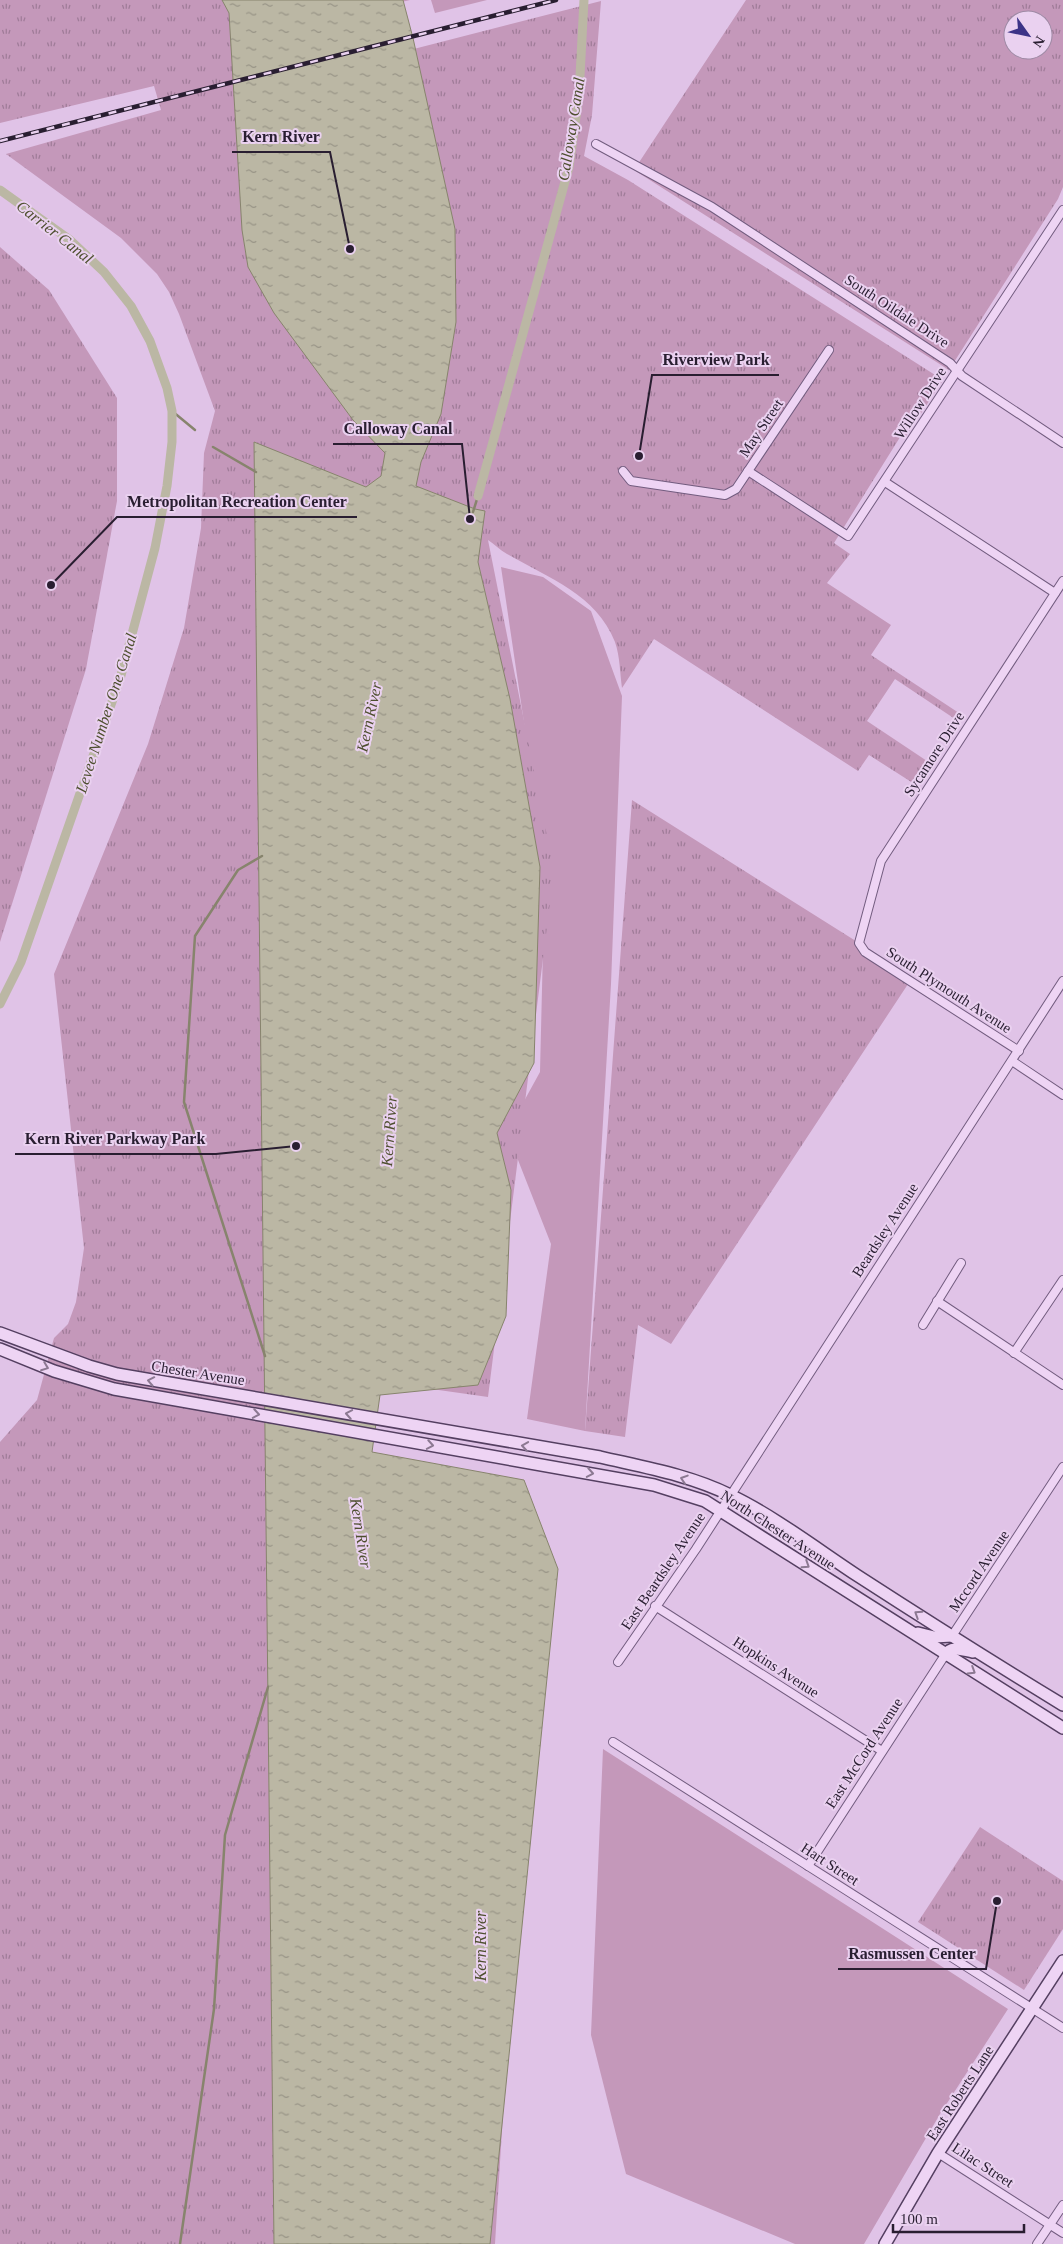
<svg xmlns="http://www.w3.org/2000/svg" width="1063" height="2244" viewBox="0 0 1063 2244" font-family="Georgia,serif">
<defs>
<pattern id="park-tufts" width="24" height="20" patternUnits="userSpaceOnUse" patternTransform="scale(1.25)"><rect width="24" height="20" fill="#c498ba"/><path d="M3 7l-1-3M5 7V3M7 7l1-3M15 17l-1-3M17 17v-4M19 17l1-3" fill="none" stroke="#9f7b98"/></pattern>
<pattern id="water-ripples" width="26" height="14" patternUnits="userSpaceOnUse" patternTransform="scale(1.25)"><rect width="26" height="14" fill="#bbb7a4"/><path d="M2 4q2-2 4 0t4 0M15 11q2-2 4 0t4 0" fill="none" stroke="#989486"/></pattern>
</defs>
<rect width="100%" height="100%" fill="#e0c3e7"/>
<g fill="#c498ba">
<polygon points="431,0 487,0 435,13"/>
<polygon points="501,567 543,577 591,611 622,696 611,984 585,1431 527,1419 551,1244 507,1132 540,1072 545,865"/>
<polygon points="603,1749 1008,2009 940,2114 864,2244 795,2244 626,2174 591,2035"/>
</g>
<g fill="url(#park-tufts)" fill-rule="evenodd">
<path d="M0,0H410L242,41L402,52L601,1L592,115L584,156L628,180L943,380L906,436L902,434L834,543L850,554L827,583L891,625L871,655L962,715L958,721L895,679L867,721L930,763L916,785L869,755L858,771L654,639L622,688C620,674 620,656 615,642C596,594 548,578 507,554C500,550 494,544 488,540L554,871L488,1397L375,1381L363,1465L536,1575L495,2244H0V1442L37,1400L54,1338L68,1324L76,1302L84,1248L54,974L148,744L184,628L201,528L204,453L215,411L179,314L169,292L157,274L121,238L6,154L161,110L154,86L0,123Z"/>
<path d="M746,0H1063V187L1058,199L949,370L634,170ZM1013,20H1043V50H1013Z"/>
<polygon points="0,247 49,290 117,398 117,501 86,669 0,942"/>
<polygon points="632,800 859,943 910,981 671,1344 638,1325 625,1437 585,1431"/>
<polygon points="980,1827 1063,1881 1063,1929 1024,1990 918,1922"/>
</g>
<polygon fill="url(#water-ripples)" stroke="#87846d" points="222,0 403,0 413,38 455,229 456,322 441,414 421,462 416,486 475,509 485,511 478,562 510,699 540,867 534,1063 497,1133 511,1190 506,1316 478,1385 380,1395 372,1452 524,1480 558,1569 490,2244 274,2244 254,442 366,487 381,476 385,453 353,420 274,313 248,267 242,230 229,13"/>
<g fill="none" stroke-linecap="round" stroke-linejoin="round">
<g stroke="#87846d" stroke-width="2.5">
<polyline points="172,411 195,430"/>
<polyline points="213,447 256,472"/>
<polyline points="473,512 478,496"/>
<polyline points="262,856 238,870 195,936 184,1102 265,1356"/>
<polyline points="180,2244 214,2009 225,1835 268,1687"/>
</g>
<g stroke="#bbb7a4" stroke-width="9">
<polyline points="0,190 70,240 104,272 131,306 150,341 167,388 172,411 172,442 167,486 155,548 120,679 21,962 0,1004"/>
<polyline points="478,496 569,167 579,95 584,0"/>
</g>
<g stroke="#725c7f" stroke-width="10">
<g id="minor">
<polyline points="596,144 712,207 950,363 962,376 1063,443"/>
<polyline points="623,471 631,481 725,495 736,489 829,350"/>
<polyline points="748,471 848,536 1063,210"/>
<polyline points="885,482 1055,593"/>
<polyline points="1019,1051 865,952 859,943 881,861 1063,581"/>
<polyline points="1012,1061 1063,1095"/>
<polyline points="937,1301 1063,1385"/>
<polyline points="923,1325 961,1263"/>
<polyline points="1014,1353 1063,1280"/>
<polyline points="655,1606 882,1751"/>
<polyline points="952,1636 1063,1467"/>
<polyline points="618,1662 696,1549 1063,981"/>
<polyline points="613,1742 1063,2028"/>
<polyline points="808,1866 945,1655"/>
<polyline points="938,2153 1063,2233"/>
<polyline points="1037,2244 1063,2205"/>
</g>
</g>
<g stroke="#543f61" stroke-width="14">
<g id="secondary">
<path d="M0,1333L89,1366L117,1374L600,1457C643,1467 690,1475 730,1495C774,1516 817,1549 858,1576C926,1620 994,1663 1063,1705"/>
<polyline points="0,1349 54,1371 114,1389 654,1485 705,1501 1063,1728"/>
<polyline points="918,1633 934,1637 952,1636"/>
<path d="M945,1655C952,1645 962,1650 973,1652"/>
<polyline points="885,2244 938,2153 1063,1961"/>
</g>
</g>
<use href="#minor" stroke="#eed4f4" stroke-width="8"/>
<use href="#secondary" stroke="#eed4f4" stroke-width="11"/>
<g stroke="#291e31" stroke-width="4.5">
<polyline id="rail" points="0,141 556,0"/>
</g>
<use href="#rail" stroke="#ead1f0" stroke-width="2.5" stroke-dasharray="8" stroke-linecap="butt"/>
</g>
<defs><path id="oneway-chevron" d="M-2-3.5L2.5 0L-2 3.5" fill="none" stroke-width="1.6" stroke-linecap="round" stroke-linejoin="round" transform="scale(1.25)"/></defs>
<g stroke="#8c7992">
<use href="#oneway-chevron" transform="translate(45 1367) rotate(21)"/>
<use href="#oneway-chevron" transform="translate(151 1381) rotate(-169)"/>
<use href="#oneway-chevron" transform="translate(256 1414) rotate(10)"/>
<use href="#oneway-chevron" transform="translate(349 1414) rotate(-170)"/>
<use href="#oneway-chevron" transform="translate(430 1445) rotate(10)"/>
<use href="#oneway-chevron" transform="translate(525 1446) rotate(-171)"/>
<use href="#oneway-chevron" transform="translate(590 1473) rotate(10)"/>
<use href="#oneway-chevron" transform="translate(684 1479) rotate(-162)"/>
<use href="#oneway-chevron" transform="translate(806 1565) rotate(33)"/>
<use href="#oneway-chevron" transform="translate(918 1614) rotate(-147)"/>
<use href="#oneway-chevron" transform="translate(972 1671) rotate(32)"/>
</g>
<g text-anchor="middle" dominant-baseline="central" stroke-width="4" stroke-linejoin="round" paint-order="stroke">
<g font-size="15" fill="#291e31" stroke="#ead1f0">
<text transform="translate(897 311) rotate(33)">South Oildale Drive</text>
<text transform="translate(920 403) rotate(-57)">Willow Drive</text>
<text transform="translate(761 428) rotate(-56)">May Street</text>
<text transform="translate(934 754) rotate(-57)">Sycamore Drive</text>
<text transform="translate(949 990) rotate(33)">South Plymouth Avenue</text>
<text transform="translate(885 1230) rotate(-57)">Beardsley Avenue</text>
<text transform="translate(198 1373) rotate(9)">Chester Avenue</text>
<text transform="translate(778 1530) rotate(33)">North Chester Avenue</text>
<text transform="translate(663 1571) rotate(-56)">East Beardsley Avenue</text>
<text transform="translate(979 1571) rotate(-56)">Mccord Avenue</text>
<text transform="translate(776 1667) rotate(33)">Hopkins Avenue</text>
<text transform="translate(864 1753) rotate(-57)">East McCord Avenue</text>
<text transform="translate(830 1864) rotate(33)">Hart Street</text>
<text transform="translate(960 2093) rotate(-57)">East Roberts Lane</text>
<text transform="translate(983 2165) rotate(33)">Lilac Street</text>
</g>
<g font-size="16" font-style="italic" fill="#4e4f2f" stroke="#ead1f0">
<text transform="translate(571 129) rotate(-81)">Calloway Canal</text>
<text transform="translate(55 232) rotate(38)">Carrier Canal</text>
<text transform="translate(106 713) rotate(-72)">Levee Number One Canal</text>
<text transform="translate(369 717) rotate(-78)">Kern River</text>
<text transform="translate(389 1131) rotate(-86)">Kern River</text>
<text transform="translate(361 1533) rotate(81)">Kern River</text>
<text transform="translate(480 1946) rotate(-90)">Kern River</text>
</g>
</g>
<path fill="none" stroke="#291e31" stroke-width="2" d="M350 249L330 152H232M639 456L652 375H779M470 519L462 444H333M51 585L117 517H357M296 1146L216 1154H15M997 1901L986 1969H838"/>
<g fill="#291e31" stroke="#ead1f0" stroke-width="2">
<circle cx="350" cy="249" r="5"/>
<circle cx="639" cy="456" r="5"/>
<circle cx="470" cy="519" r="5"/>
<circle cx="51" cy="585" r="5"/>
<circle cx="296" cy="1146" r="5"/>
<circle cx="997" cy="1901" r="5"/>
</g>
<g font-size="16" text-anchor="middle" font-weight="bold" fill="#291e31" stroke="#ead1f0" stroke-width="4" stroke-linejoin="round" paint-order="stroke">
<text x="281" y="142">Kern River</text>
<text x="716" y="365">Riverview Park</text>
<text x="398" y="434">Calloway Canal</text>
<text x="237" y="507">Metropolitan Recreation Center</text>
<text x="115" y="1144">Kern River Parkway Park</text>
<text x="912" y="1959">Rasmussen Center</text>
</g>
<g transform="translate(1028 35) rotate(123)"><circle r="24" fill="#ead1f0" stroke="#9d89a4"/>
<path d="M0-4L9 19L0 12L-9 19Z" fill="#3c3387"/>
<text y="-8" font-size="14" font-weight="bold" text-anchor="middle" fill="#291e31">N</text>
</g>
<path d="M893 2224v8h131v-8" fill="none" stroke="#291e31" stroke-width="2.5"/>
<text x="900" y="2224" font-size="15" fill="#291e31" stroke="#ead1f0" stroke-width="4" paint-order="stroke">100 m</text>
</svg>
